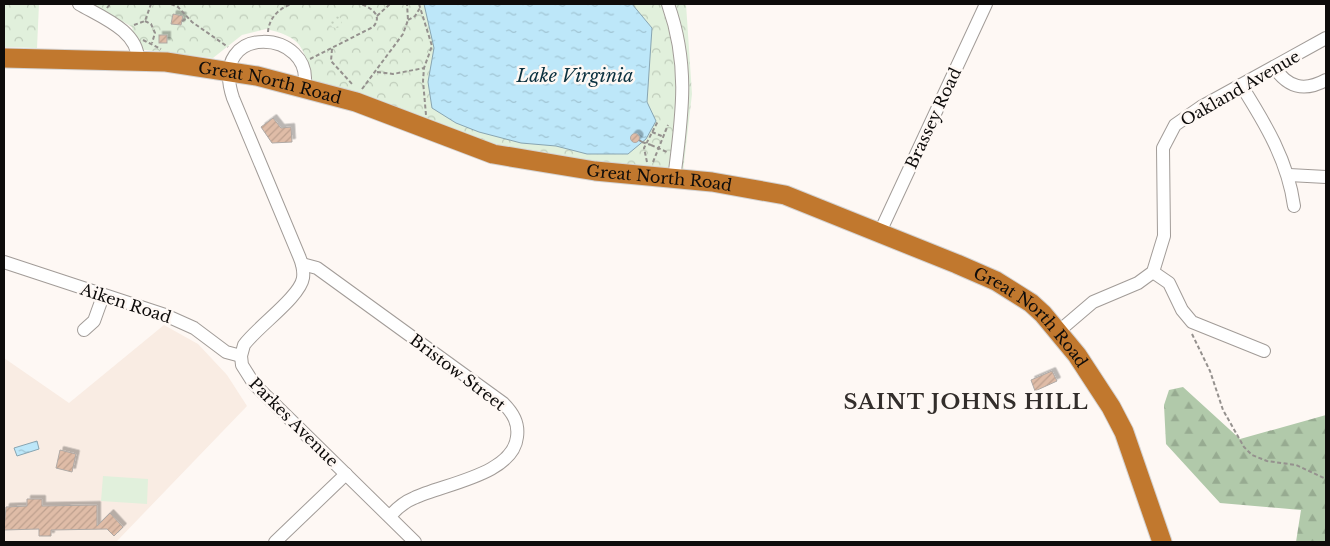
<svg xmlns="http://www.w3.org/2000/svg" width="1330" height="546" viewBox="0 0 1330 546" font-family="'Libre Baskerville',serif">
<defs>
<pattern id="forest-firs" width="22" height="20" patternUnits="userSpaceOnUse" patternTransform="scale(1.25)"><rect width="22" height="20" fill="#b1c9aa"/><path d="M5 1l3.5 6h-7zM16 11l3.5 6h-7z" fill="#97ab91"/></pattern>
<pattern id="park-crowns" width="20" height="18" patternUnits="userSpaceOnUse" patternTransform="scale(1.25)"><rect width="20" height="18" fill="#e1f0dc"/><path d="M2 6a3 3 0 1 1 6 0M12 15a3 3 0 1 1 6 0" fill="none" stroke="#c0cdbb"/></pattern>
<pattern id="garden-dots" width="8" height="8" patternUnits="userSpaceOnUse" patternTransform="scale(1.25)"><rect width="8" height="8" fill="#e1f0dc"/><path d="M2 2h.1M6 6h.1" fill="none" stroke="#c0cdbb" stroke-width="1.8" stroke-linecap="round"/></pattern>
<pattern id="water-ripples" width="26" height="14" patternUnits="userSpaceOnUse" patternTransform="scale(1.25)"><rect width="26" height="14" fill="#bde7f9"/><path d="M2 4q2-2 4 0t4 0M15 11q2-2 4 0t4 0" fill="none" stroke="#a1c5d4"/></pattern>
<pattern id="building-hatch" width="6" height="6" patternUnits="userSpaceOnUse" patternTransform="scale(1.25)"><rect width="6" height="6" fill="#dfbca7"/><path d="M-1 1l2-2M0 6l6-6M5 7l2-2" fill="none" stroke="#bea08e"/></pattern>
<filter id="shadow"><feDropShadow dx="3.5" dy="-3.5" stdDeviation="0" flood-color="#0004"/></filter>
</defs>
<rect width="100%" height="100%" fill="#fef8f4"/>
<polygon fill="#f9ece3" points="164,325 198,344 227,375 247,406 116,542 4,542 4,358 69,403"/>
<polygon fill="url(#forest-firs)" points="1183,387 1240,439 1326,415 1326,542 1296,542 1301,510 1220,503 1166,444 1164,405 1169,390"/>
<g fill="url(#park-crowns)">
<polygon points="4,4 39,4 37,48 4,47"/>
<path d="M93,4H686L692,94L683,172L518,154L310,83C306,52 304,38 270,30V28L242,35L213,58L137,49L132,27Z"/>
</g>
<circle fill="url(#garden-dots)" cx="336" cy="22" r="6"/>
<polygon fill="#e1f0dc" points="103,476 148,479 147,504 101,501"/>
<g fill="url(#water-ripples)" stroke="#88a5b2">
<polygon points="424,4 632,4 652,28 647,102 656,121 646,139 628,154 587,154 556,146 521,143 479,132 456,123 432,108 428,82 434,48"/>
<polygon points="37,441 39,449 17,456 14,448"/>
</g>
<g fill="url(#building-hatch)" stroke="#afa9a5" filter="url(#shadow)">
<polygon points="173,14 183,16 181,25 171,24"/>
<rect x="159" y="35" width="8" height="8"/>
<polygon points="273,118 281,128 291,127 292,142 272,143 261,127"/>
<circle cx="635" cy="138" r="4.5"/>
<polygon points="1052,371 1057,381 1035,391 1031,380"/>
<polygon points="60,450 76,454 72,472 56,468"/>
<polygon points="27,499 42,499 42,506 97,505 97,526 110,513 123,527 114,536 107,529 51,530 51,536 39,536 39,529 4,530 6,507 27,506"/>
</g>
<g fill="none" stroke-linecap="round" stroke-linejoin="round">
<g stroke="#a29c98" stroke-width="14">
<g id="minor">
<path d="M79,4C101,17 139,31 138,61"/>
<path d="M668,4C690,66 682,116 674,179"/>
<path d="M1274,67C1288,88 1304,92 1326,80"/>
<path d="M1241,85C1265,123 1288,161 1294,206"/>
<path d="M304,87C316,30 207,20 233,98L299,256C302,263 304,271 303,278C300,297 257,327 244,345L241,356L242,365L254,384L415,542"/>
<polyline points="1289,175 1326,177"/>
<polyline points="880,232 986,4"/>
<polyline points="4,262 165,315 194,328 226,352 241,356"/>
<path d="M302,264L317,268L503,403C513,413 519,423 517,437C513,475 443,484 414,498C404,502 397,508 390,516"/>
<polyline points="1153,272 1169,283 1182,310 1192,322 1264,351"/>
<polyline points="84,330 94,321 103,296"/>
<polyline points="1059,331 1093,302 1138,283 1153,272 1164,236 1163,148 1175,125 1201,107 1326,38"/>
<polyline points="275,542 346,474"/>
</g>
</g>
<g stroke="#d4d3d3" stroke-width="21">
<g id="highway">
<path id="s1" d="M4,58L166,62L257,76L356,102L493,154L595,171L712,182L785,195L957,264L996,281L1031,303L1043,314L1077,355L1111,407L1124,432L1162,542"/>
</g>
</g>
<g stroke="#95918e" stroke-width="2" stroke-dasharray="4 2.5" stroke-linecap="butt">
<polyline points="171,4 178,7 192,22 228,47"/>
<polyline points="419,4 432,46 424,68 423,81 426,115"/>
<polyline points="107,8 110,4"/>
<polyline points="377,16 390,4"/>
<polyline points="408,20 415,16 420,8"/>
<polyline points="145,21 151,24 155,33 152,43"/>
<polyline points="182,21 188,18"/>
<polyline points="134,25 145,21 151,4"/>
<path d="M268,32C269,18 279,8 292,4"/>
<polyline points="143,40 161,49"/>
<polyline points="332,49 331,61 353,85"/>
<path d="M310,59L373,27C383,16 372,8 361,4"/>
<polyline points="377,72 393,74 424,68"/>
<polyline points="362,89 403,34 408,20 407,4"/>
<polyline points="652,132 664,137"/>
<polyline points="639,140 642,142"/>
<polyline points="651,145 667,152"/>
<polyline points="647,162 644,148 658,121"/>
<polyline points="653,162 668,125"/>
<polyline points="1192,334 1210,371 1223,410 1244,447 1252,455 1267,461 1296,465 1326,479"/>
</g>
<use href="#minor" stroke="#fff" stroke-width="12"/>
<use href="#highway" stroke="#c1782e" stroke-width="19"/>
<polyline stroke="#95918e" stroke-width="2" stroke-dasharray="4 2.5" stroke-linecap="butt" points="642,142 651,145"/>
</g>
<g text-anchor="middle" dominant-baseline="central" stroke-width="5" stroke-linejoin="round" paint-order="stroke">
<g font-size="16" fill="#0e0c0b" stroke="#fef8f4">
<text stroke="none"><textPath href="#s1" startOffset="268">Great North Road</textPath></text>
<text transform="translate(1240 88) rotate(-30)">Oakland Avenue</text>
<text transform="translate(933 118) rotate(-65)">Brassey Road</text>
<text stroke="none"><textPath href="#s1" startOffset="671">Great North Road</textPath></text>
<text transform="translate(126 303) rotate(18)">Aiken Road</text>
<text stroke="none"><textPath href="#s1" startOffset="1076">Great North Road</textPath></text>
<text transform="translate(458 372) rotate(37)">Bristow Street</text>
<text transform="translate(294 422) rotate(45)">Parkes Avenue</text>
</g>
<g font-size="18" font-style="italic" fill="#0b313f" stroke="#fef8f4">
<text x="575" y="76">Lake Virginia</text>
</g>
<g font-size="21" font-weight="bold" letter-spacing="1" fill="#332e2b" stroke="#fef8f4">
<text x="966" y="402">SAINT JOHNS HILL</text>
</g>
</g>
<rect width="1330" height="546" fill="none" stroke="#0e0c0b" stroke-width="10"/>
</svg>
